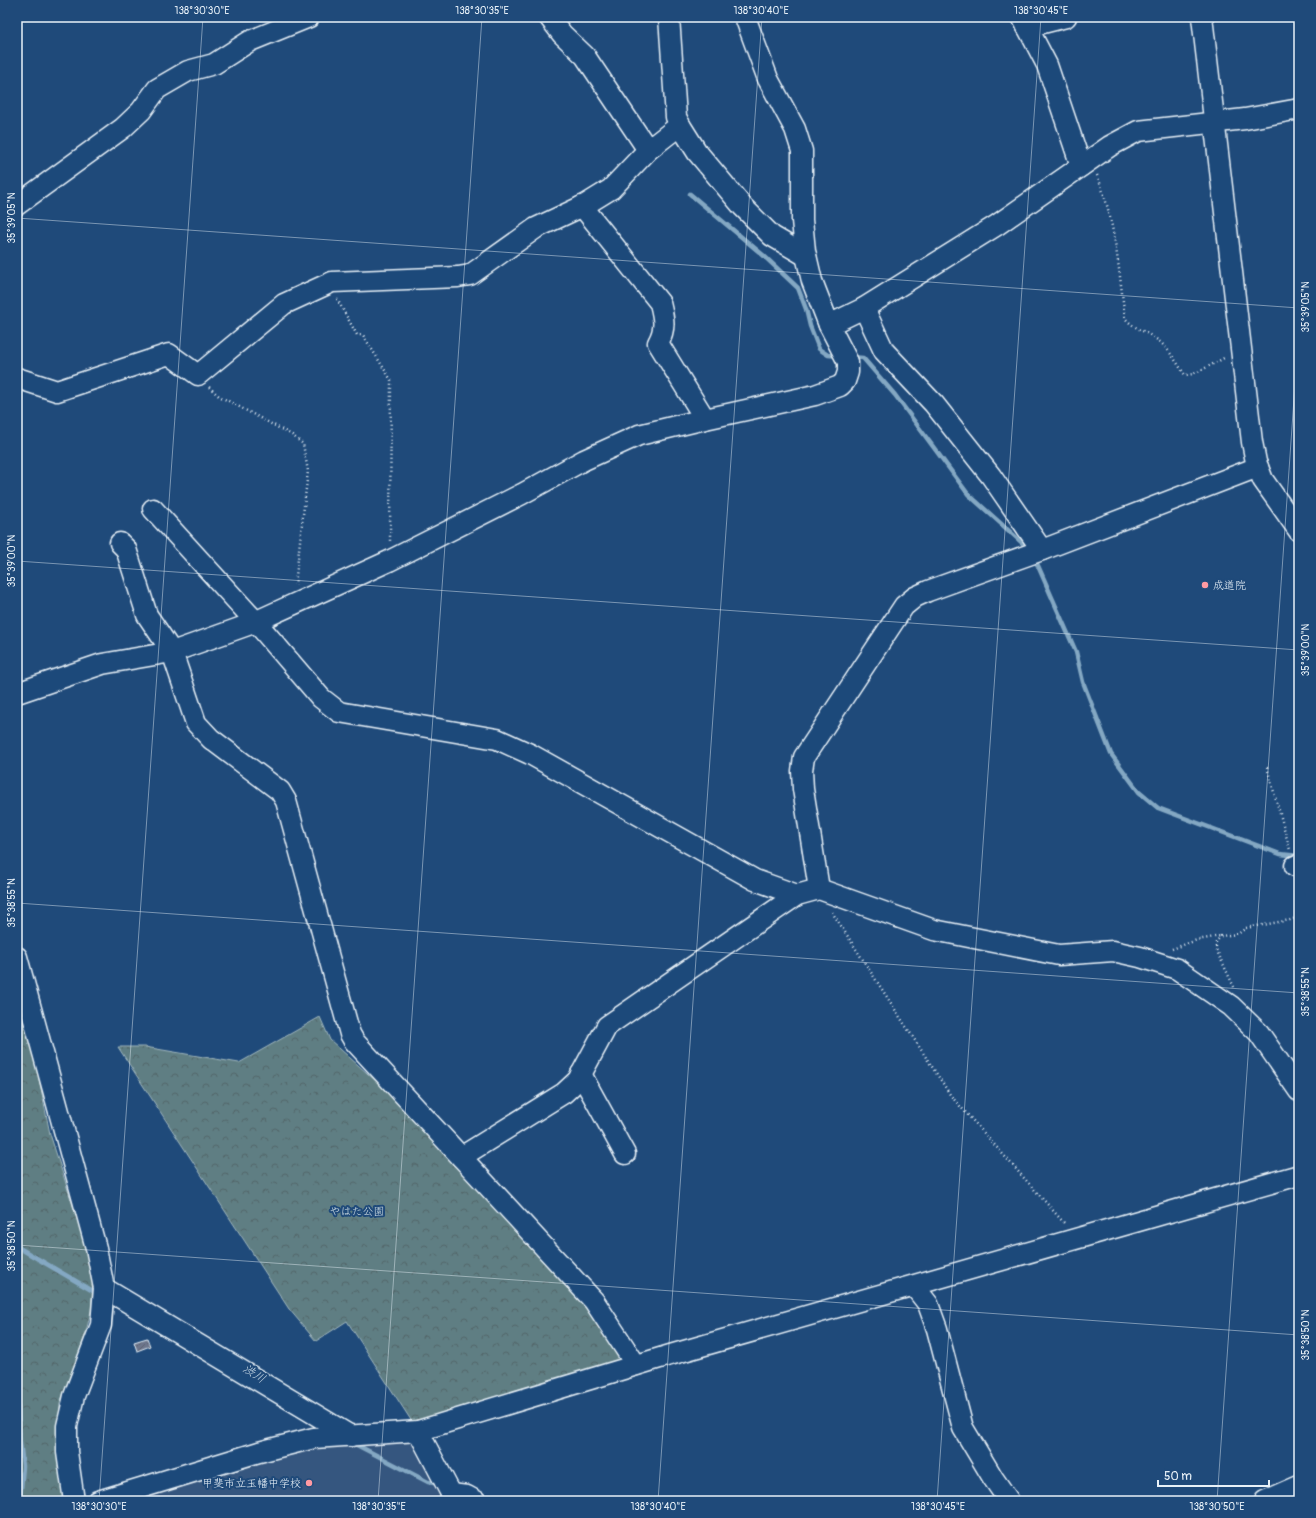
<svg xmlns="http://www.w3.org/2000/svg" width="1316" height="1518" viewBox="0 0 1316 1518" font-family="Pangolin,'Klee One',sans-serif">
<defs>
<pattern id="forest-crowns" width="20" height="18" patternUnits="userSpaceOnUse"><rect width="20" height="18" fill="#5e7e83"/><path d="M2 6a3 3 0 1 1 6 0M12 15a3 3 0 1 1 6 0" fill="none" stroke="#536669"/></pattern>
<pattern id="building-hatch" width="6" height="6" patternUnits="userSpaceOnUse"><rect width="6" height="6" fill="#6d768c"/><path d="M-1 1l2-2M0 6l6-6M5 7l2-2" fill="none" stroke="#5b616e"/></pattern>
</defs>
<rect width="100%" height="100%" fill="#1f4a7a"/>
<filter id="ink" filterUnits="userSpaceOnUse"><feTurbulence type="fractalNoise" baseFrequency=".025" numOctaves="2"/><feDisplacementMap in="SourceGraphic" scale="8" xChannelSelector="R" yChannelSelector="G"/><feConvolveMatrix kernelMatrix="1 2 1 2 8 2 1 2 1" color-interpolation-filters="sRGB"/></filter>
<g filter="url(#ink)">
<polygon fill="#36577f" points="415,1441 450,1501 121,1501 290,1450"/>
<g fill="url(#forest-crowns)" stroke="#a3b8be">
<polygon points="17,1000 31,1039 50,1134 83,1237 93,1283 91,1311 85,1336 60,1403 58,1456 66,1501 17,1501"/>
<polygon points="320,1017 330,1040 461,1157 587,1306 623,1361 418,1431 347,1321 316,1341 289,1309 118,1047 145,1047 239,1063"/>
</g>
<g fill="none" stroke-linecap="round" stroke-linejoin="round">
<g stroke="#84a8c3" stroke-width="4.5">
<polyline points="690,194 763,255 798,288 806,309 810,326 819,349 828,355 839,356"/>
<polyline points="852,357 863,358 895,395 968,494 1029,549"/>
<polyline points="1035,559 1076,652 1083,682 1111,754 1139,792 1158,808 1280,854 1299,856"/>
<polyline points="17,1246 21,1249 98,1294"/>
<polyline points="17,1402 18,1407 20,1441 23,1466 20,1501"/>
<polyline points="353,1443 428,1482 439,1484"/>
<polyline points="481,1497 489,1501"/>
</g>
</g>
<polygon fill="url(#building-hatch)" stroke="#e8f1f8" points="147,1338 150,1346 137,1351 134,1342"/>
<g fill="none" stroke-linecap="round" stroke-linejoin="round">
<g stroke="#e8f1f8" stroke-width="23">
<g id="minor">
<polyline points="549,17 562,34 585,56 648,150"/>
<polyline points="669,17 676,117 680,125 697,152 743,207 772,236 806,256"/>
<polyline points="745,17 768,79 795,129 802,151 802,220 805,251 812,281 829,325 864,308 997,225 1110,146 1138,131 1245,119 1299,109"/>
<polyline points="1022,17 1047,65 1081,166"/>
<polyline points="1202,17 1252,442 1256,462 1263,480 1299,531"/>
<polyline points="1027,27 1066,17"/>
<polyline points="17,205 123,128 141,111 157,89 188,71 214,64 250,41 309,17"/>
<path d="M582,206L660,303C664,319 666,328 658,343L705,419"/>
<polyline points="864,308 884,351 934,404 991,476 1042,550"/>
<polyline points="17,378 57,391 169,354 198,375 284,304 332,282 458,277 470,275 536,228 585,205 611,189 648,150 680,125"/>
<polyline points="153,509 256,622 321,698 339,712 497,739 530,754 755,880 797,895"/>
<polyline points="120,543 126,549 147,615 172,652 196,723 211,739 280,791 286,801 350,1034 354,1041 594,1301 636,1365"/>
<polyline points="17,693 102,664 172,652 248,625 389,561 522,494 584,460 639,435 705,419 815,395 840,386 845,381 848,372 848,362 829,325"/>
<polyline points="1295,866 1299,865"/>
<polyline points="819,889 803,789 802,771 804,757 904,606 915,597 928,591 1042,550 1258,467"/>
<polyline points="17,957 96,1248 104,1288 101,1325 74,1396 67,1426 67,1452 74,1501"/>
<polyline points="581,1074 625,1154"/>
<polyline points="461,1157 564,1093 578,1080 607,1026 797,895 819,889 934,930 1059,955 1113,951 1140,957 1177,969 1231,1006 1259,1033 1299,1091"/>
<polyline points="914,1286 928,1304 937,1329 963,1428 993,1478 1009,1501"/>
<polyline points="104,1288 351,1436"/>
<polyline points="418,1431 455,1501"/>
<polyline points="451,1494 467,1496 476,1501"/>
<polyline points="98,1501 259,1452 314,1438 418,1431 670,1355 1299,1175"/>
<polyline points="1265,1501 1299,1486"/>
</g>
</g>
<g stroke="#e8f1f8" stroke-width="2.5" stroke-dasharray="1 3" stroke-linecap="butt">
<path d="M1097,175C1115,220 1119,270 1125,318C1133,328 1145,331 1156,339C1168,347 1177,363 1185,375L1194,374L1226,357"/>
<polyline points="337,299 357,335 363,335 391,380 390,543"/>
<polyline points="209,387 219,396 292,435 303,444 308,471 295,585"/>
<polyline points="1267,767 1290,850"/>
<polyline points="832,912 951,1096 1065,1224"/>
<polyline points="1172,949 1197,940 1221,936"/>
<polyline points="1234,987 1216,949 1216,942 1221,936 1238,934 1246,928 1290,920 1299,917"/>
</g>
<use href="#minor" stroke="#1f4a7a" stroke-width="20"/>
</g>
</g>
<path fill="none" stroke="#e8f1f8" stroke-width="1" stroke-opacity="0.45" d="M17,218L1299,308M17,561L1299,650M17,903L1299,993M17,1245L1299,1335M99,1501L203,17M378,1501L482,17M658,1501L762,17M937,1501L1041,17M1217,1501L1299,327"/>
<g fill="#ff9aa2" stroke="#1f4a7a" stroke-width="1.5">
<circle cx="1205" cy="585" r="4"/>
<circle cx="309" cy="1483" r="4"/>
</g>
<g text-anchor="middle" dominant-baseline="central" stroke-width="4" stroke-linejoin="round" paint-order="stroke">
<g font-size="11" fill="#e8f1f8" stroke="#1f4a7a" text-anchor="start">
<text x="1213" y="585">成道院</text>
<text x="301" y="1483" text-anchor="end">甲斐市立玉幡中学校</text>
</g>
<g font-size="11" fill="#d3e0e6" stroke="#1f4a7a">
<text x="357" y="1211">やはた公園</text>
</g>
<g font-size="12" font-style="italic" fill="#cfdfeb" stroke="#1f4a7a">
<text transform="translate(254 1374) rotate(32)">渋川</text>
</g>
</g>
<rect width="1316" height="1518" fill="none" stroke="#1f4a7a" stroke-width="44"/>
<path d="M1158 1480v6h111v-6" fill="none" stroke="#e8f1f8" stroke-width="2"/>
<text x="1164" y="1480" font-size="12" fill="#e8f1f8" stroke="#1f4a7a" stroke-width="3" paint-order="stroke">50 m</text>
<rect x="22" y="22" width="1272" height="1474" fill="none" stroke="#e8f1f8" stroke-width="1.5"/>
<g font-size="10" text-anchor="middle" fill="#e8f1f8">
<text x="202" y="14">138°30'30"E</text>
<text x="482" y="14">138°30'35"E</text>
<text x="761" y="14">138°30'40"E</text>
<text x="1041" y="14">138°30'45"E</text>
<text transform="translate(11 218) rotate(-90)" y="4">35°39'05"N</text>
<text transform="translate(1305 307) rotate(-90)" y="4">35°39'05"N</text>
<text transform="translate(11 561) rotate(-90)" y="4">35°39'00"N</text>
<text transform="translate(1305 650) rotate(-90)" y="4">35°39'00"N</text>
<text transform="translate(11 903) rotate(-90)" y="4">35°38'55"N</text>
<text transform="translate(1305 992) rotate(-90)" y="4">35°38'55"N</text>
<text transform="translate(11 1246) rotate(-90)" y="4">35°38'50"N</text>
<text transform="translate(1305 1335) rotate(-90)" y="4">35°38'50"N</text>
<text x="99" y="1510">138°30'30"E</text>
<text x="379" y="1510">138°30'35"E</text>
<text x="658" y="1510">138°30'40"E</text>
<text x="938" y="1510">138°30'45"E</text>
<text x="1217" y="1510">138°30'50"E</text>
</g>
</svg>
